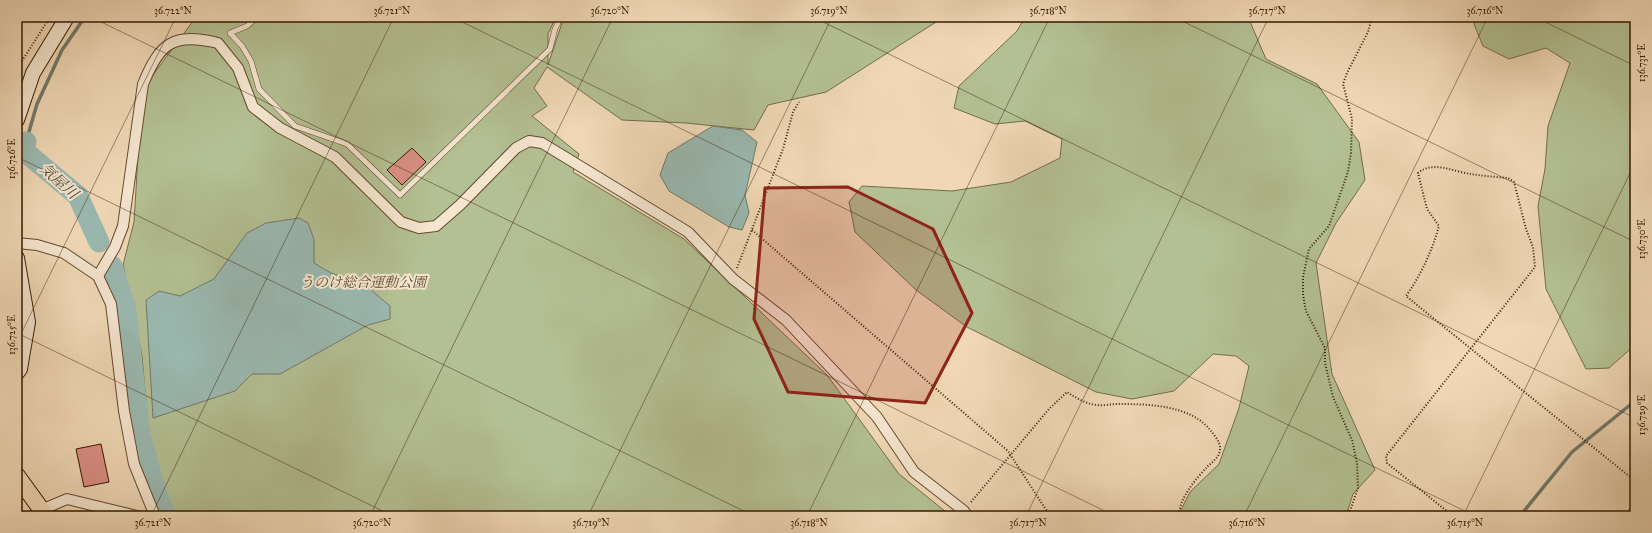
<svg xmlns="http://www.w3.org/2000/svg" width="1652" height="533" viewBox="0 0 1652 533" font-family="'IM FELL Great Primer','Noto Serif JP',serif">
<rect width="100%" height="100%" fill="#f0d8b6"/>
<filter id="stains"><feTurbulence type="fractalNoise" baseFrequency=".005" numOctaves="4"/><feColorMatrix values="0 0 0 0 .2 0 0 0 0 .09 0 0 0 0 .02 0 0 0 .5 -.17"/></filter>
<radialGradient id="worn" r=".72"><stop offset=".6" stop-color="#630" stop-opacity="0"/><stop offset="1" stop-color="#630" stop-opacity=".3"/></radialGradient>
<g fill="#b3c093" stroke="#746c4a">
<polygon points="196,17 556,17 548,34 548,65 564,17 944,17 826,92 768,105 754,130 686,123 622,120 547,67 534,88 547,106 532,116 579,154 573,172 684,239 827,375 899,474 951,516 174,516 162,492 150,449 142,356 123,265 134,222 142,90"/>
<polygon points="1025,17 1248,17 1266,59 1317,84 1359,142 1365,180 1336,223 1316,263 1332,374 1375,470 1353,494 1346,516 1178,516 1190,492 1219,464 1239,408 1249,366 1236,356 1213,354 1174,391 1132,399 1096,392 967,327 916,290 855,232 849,202 862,186 952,191 1011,182 1060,158 1062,139 1025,121 995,124 954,108 959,86 1017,31"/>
<polygon points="1474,17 1635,17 1635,345 1609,368 1586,369 1546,289 1538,206 1545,169 1548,126 1570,63 1546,48 1509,59 1483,46 1474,24"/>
</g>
<g fill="#9ab9b1" stroke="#72796b">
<polygon points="713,126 742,130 757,142 745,195 749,213 742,230 729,227 669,191 660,175 668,153"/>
<polygon points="299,218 308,223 314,239 314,263 331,273 364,284 390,306 390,319 368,325 280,374 252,374 235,391 153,418 146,300 159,291 180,296 214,279 247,233 266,223"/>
</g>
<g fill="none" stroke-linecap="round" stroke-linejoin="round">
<g stroke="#72796b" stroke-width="3.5">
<polyline points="26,142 37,104 62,50 85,17"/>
<polyline points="1520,516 1572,452 1635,401"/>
</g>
<g stroke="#9ab9b1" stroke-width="21">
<polyline points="26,142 24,151 78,196 99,242"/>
<polyline points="112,266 126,310 140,435 157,496 166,516"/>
</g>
</g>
<g fill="#da8f85" stroke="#351901">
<polygon points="412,148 426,162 402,185 387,170"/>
<polygon points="101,444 109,482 84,487 76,449"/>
</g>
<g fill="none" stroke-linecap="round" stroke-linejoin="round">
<g stroke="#64492e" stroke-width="6">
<polyline id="lane" points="257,17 247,26 230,33 242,46 251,61 259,89 295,126 347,144 400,195 550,49 555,29 561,17"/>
</g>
<g stroke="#64492e" stroke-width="12">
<g id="street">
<polyline points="17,243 37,245 64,253 98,276 111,304 124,411 134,464 155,516"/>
<path d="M98,276L115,247L123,226L143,84C160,43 173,32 218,43L238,68L253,107L280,128L335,157L401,222L419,228L436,226L460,205L516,148L529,141L542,143L688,232L733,279L786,320L877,417L914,472L964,511L967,516"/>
<polyline points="41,510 67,499 137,516"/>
<polyline points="1630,516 1635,512"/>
</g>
</g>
<g stroke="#351901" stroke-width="16">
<g id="secondary">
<polyline points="17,120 33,73 67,17"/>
<polyline points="17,258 28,322 20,369 17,373"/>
</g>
</g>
<g stroke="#351901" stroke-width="18">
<polyline id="primary" points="17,476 46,516"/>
</g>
<g stroke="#351901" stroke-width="2" stroke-dasharray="1 2" stroke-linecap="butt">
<polyline points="17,55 22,60"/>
<polyline points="22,61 50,17"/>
<polyline points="752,230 1008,451 1050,516"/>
<polyline points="737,268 783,149 793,112 799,102"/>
<path d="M971,502L1049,409L1067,392C1076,398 1086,404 1097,405C1104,406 1111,404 1118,404C1149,404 1191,405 1211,431C1215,436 1221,443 1220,450C1219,458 1212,462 1207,467C1196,479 1179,498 1179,516"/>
<polyline points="1346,516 1351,508 1358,488 1357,463 1352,440 1333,397 1325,363 1325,348 1306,311 1303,295 1303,277 1309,249 1329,226 1348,172 1351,153 1352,119 1343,84 1347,73 1368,32 1372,17"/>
<path d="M1453,516L1387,463L1386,456L1535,267L1533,247L1526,229L1514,182L1508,178C1496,177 1483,176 1471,174C1454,172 1433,160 1418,173L1427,209L1439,226C1432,251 1421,275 1406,296C1482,358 1558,419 1634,480L1635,482"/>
</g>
<use href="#lane" stroke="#f5e6d0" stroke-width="5"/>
<use href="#street" stroke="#f5e6d0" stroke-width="10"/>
<use href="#secondary" stroke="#f5e6d0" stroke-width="14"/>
<use href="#primary" stroke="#f0d8b6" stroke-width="16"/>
</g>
<path fill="#8f2418" fill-opacity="0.2" stroke="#8f2418" stroke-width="3" stroke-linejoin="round" d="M848,187L933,229L972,313L925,403L788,392L754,319L765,188Z"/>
<path fill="none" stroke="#351901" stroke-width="1" stroke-opacity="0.45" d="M91,17L1115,516M452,17L1475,516M813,17L1635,418M1174,17L1635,242M1535,17L1635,66M17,157L754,516M17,333L393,516M17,342L176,17M17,509L32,516M151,516L394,17M370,516L613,17M588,516L832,17M807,516L1050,17M1026,516L1269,17M1244,516L1488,17M1463,516L1635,163"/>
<g text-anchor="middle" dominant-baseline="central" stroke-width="4" stroke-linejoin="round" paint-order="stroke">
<g font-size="14" font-style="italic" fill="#5b4b2d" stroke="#f5e6d0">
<text x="363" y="282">うのけ総合運動公園</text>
</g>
<g font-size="15" font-style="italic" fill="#534936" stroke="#f5e6d0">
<text transform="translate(59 181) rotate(42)">気屋川</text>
</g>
</g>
<rect width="1652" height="533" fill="none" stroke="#f0d8b6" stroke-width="44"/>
<rect x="22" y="22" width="1608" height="489" fill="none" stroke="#351901" stroke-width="1.5"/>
<g font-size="10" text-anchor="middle" fill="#351901">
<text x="173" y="14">36.722°N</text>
<text x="392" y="14">36.721°N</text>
<text x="610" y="14">36.720°N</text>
<text x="829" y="14">36.719°N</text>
<text x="1048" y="14">36.718°N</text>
<text x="1267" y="14">36.717°N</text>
<text x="1485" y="14">36.716°N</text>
<text transform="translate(1641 63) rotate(-90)" y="4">136.731°E</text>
<text transform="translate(11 159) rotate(-90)" y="4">136.726°E</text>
<text transform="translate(1641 239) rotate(-90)" y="4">136.730°E</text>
<text transform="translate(11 335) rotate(-90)" y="4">136.725°E</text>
<text transform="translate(1641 415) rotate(-90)" y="4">136.729°E</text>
<text x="153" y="526">36.721°N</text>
<text x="372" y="526">36.720°N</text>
<text x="591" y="526">36.719°N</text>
<text x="809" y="526">36.718°N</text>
<text x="1028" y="526">36.717°N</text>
<text x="1247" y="526">36.716°N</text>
<text x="1465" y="526">36.715°N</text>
</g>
<rect width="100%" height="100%" filter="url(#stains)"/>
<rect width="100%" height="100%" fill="url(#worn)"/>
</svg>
